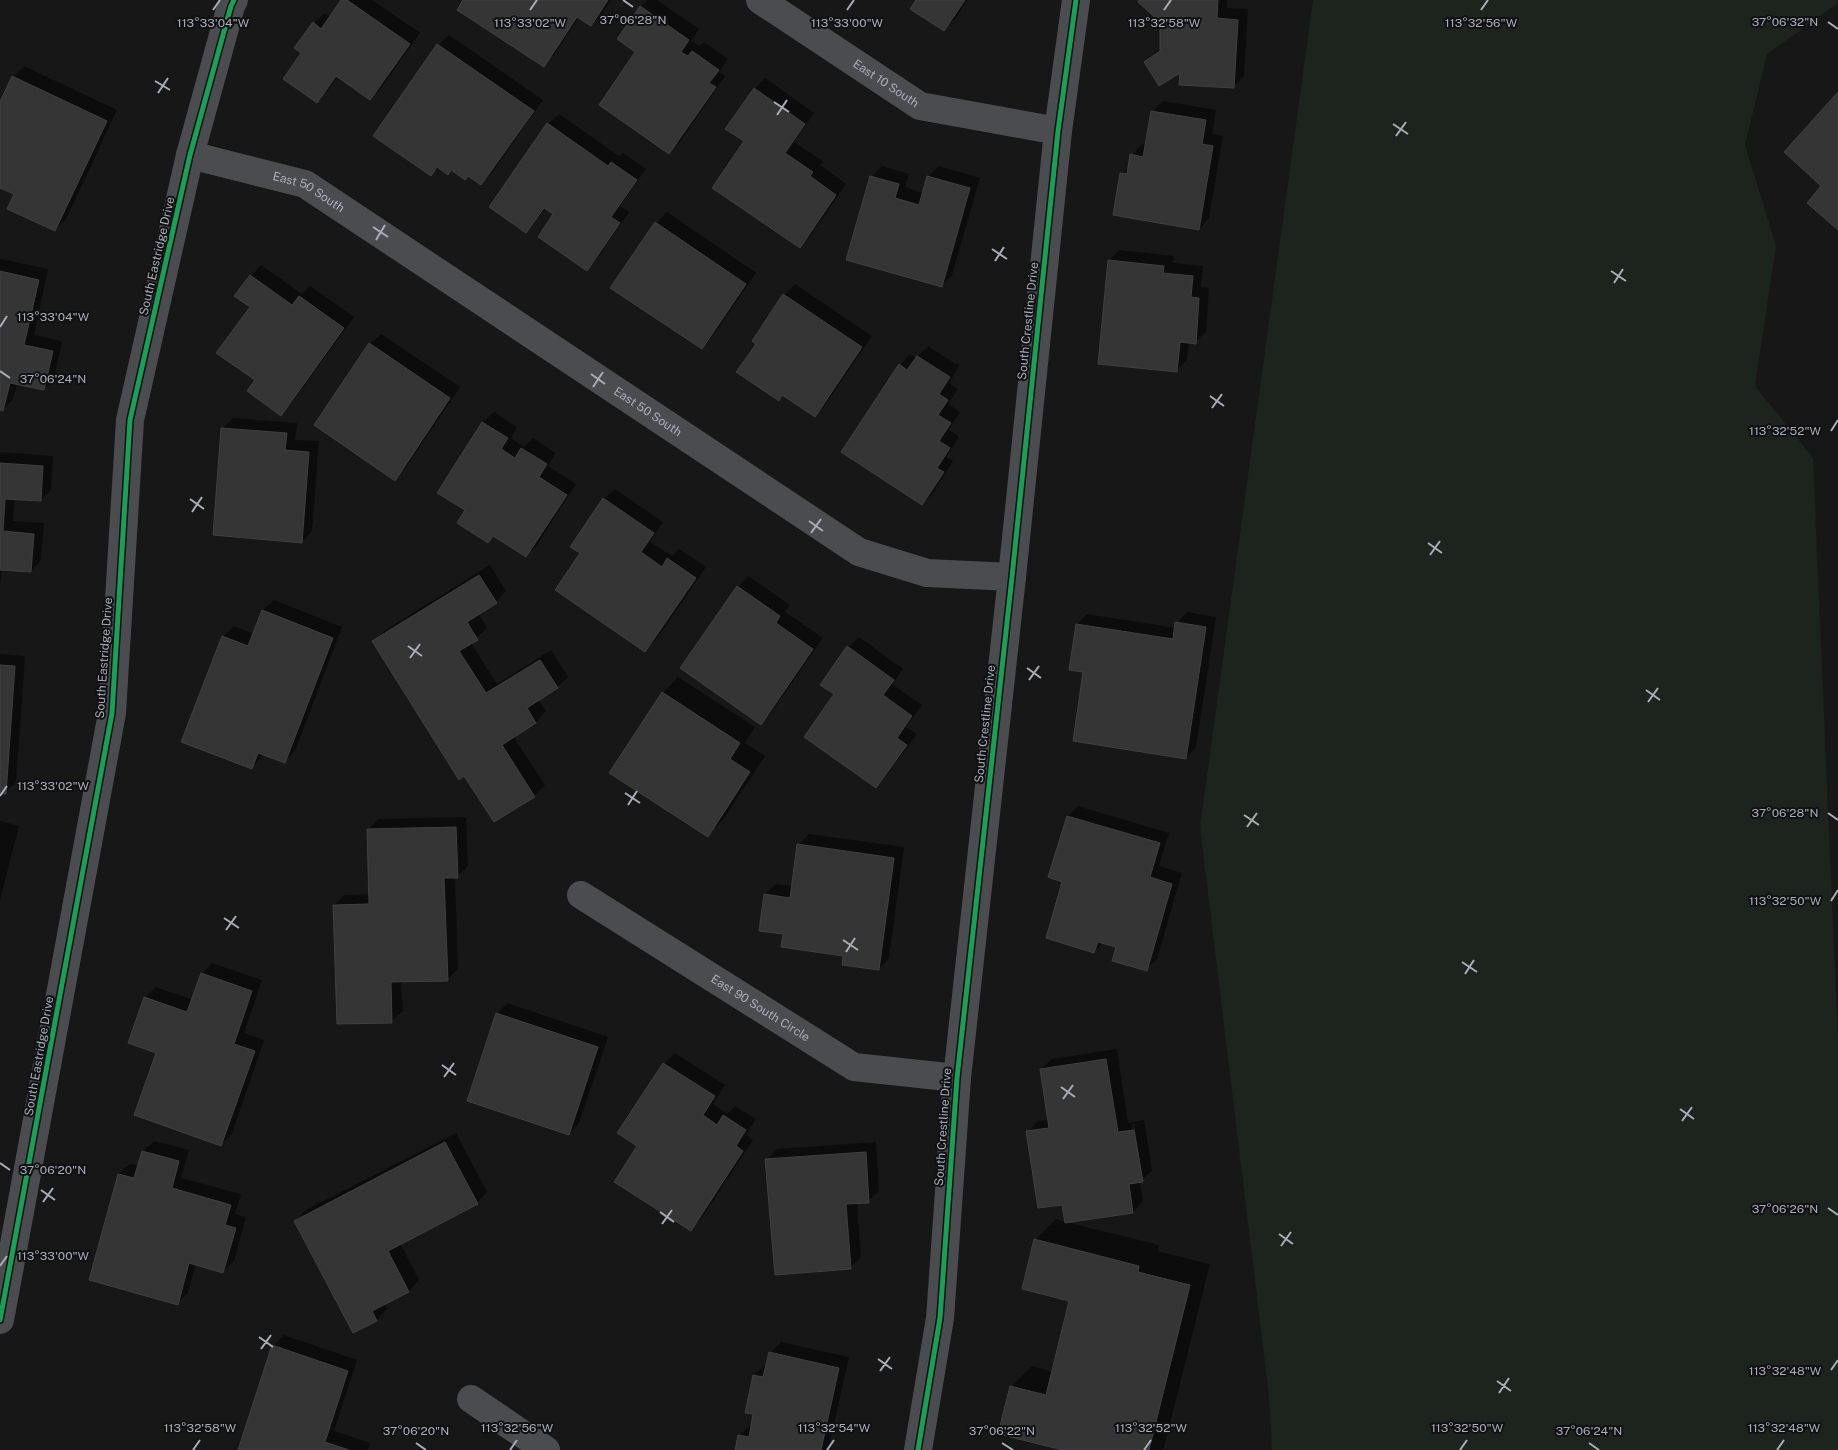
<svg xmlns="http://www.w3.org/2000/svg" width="1838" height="1450" viewBox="0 0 1838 1450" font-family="'Public Sans',sans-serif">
<rect width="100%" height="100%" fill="#171717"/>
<polygon fill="#1d241e" points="1313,0 1838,0 1838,3 1767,54 1745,145 1776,246 1755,386 1813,458 1838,1043 1838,1450 1272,1450 1269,1396 1200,827"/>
<g fill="#0007" fill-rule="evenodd">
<polygon points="343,0 372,0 420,33 381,88 370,99 338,76 327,91 317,101 303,53 314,23 324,13 331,18"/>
<polygon points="465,0 611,0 602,14 591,24 579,17 554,55 543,65"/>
<polygon points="647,0 657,0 699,29 691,41 699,46 704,42 728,59 719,72 725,76 680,142 669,152 637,51 641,7"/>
<polygon points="918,0 967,0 955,19 944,29"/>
<polygon points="1140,0 1227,0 1227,8 1248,9 1244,76 1233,87 1181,71 1145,62 1161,48 1162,22"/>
<polygon points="449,35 543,100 492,173 481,184 469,175 452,169 448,174 439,167 431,175 438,45"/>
<polygon points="24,66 117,110 66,219 55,230 16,193 0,186 0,105 13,77"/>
<polygon points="765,78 814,113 794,142 823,161 820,165 846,184 810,236 799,247 746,141 727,129 755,88"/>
<polygon points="1163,101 1216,110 1212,134 1223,136 1209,218 1199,229 1122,174 1130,166 1132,155 1142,144 1146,145 1152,112"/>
<polygon points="559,114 619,156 623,153 646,169 620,206 629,212 597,259 587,269 555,214 546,208 526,231 548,124"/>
<polygon points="882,166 909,174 905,187 923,193 928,176 939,166 980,178 952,275 941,286 871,177"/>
<polygon points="667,212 756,273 712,337 701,348 656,223"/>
<polygon points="1119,250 1174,256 1173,263 1203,266 1201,287 1209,288 1206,332 1195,342 1189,342 1187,360 1177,370 1109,261"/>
<polygon points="0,259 48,269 34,335 62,341 54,378 44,389 17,383 13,399 3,410 0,409"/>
<polygon points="261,265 302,294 310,286 354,317 291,404 281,414 256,380 251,307 236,296 251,276"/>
<polygon points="795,284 872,336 825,405 815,416 783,394 779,399 757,343 784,295"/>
<polygon points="381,334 460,387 405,469 394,479 370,344"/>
<polygon points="928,346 959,366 949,383 958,389 948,404 960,412 949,430 959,437 946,457 953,461 933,493 922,504 900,365 910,354 916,358"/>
<polygon points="494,412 517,427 511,438 524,447 533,438 556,453 548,466 576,484 537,545 526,556 495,535 488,542 467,510 438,492 483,422"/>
<polygon points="233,418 297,423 295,440 319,441 312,531 302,542 223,428"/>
<polygon points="0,452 53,456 51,490 41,500 15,498 13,521 44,523 41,560 31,571 2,569 0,586"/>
<polygon points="615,489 663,522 650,542 672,556 679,549 706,567 656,640 645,650 582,553 604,499"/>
<polygon points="490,565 506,591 496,602 478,613 487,628 471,643 497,684 551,650 568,677 557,687 538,699 546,711 536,722 513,736 545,785 534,796 374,642 384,631"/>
<polygon points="748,576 790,605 785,612 823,638 771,713 761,723 738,587"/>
<polygon points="274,600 342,627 295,751 285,761 264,753 252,768 223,637 234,626 254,634 263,610"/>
<polygon points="1187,612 1216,617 1196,747 1186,758 1077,624 1087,614 1176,628 1177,623"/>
<polygon points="859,637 903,669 892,684 922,705 906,727 917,734 886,776 876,787 836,694 848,647"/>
<polygon points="0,654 25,656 16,782 5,793 0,792"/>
<polygon points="678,677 755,727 745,743 765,756 723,820 707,835 663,693"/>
<polygon points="1078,806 1169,833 1159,866 1182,873 1157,959 1146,969 1118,946 1104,942 1094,952 1064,881 1068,816"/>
<polygon points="466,817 468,866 457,877 455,877 458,969 447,980 401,981 403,1011 392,1021 334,905 345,895 370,894 368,830 378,819"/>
<polygon points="0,821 19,826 0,900"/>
<polygon points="809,834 904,847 889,958 879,969 784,933 765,894 776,884 793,886 798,845"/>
<polygon points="212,963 262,980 244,1033 264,1040 232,1134 221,1144 158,1052 145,997 156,987 193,1000 202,974"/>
<polygon points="507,1003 608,1037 579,1123 569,1133 497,1014"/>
<path d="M1117,1049L1128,1123L1144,1120L1152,1171L1140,1181L1143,1201L1133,1212L1066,1222L1159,1245L1158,1251L1210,1264L1164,1448L1162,1450H1068L1011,1387L1032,1366L1053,1372L1070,1300L1035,1240L1056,1219L1066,1222L1063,1203L1028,1132L1038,1121L1049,1120L1041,1069L1052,1059ZM1134,1123L1142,1174H1140L1132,1124Z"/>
<polygon points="675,1053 725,1085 713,1104 727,1114 735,1106 756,1119 746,1135 753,1140 701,1219 691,1229 639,1146 619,1133 664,1064"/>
<polygon points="456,1133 487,1192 477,1203 400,1243 419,1280 409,1291 384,1303 387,1309 377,1320 353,1332 296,1221 306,1210"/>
<polygon points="154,1141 189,1150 181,1178 241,1194 235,1214 246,1217 234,1261 223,1272 196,1264 188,1293 177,1303 119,1174 130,1164 139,1166 143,1151"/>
<polygon points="876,1142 879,1191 869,1201 857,1202 861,1257 850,1268 767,1159 777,1149"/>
<polygon points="284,1335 357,1360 334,1431 370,1443 368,1450 239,1450 273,1346"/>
<polygon points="781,1342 849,1357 828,1450 736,1450 740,1435 750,1425 752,1425 755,1413 754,1375 765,1365 767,1366 770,1353"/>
</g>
<g fill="#353536" stroke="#3f4043">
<polygon points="341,0 347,0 410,44 370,100 336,76 317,103 283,79 301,53 294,48 313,22 321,29"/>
<polygon points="463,0 608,0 591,26 577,17 544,67 457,10"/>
<polygon points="916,0 965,0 944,31 910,9"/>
<polygon points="1139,0 1218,0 1217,18 1238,20 1234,88 1179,85 1180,73 1159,86 1144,62 1160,51 1160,22 1138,2"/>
<polygon points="640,6 689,40 681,52 688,56 692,51 719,70 709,83 716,87 669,154 599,105 635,52 617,39"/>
<polygon points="437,44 534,111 481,185 468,176 465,180 451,170 448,175 437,167 431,176 373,136"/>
<polygon points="12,76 107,121 55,231 7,209 14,194 0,188 0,102"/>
<polygon points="754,88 805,124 785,153 813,172 810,176 836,195 800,248 712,188 744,141 725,129"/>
<polygon points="1838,92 1838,230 1807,203 1821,186 1784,152"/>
<polygon points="1151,111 1206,120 1202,144 1213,146 1199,230 1113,215 1120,173 1127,174 1130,154 1143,157"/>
<polygon points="547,123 608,166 611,162 637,180 611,217 620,223 587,271 538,237 553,214 544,208 526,233 489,207"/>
<polygon points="870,176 899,184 895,198 919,205 927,176 970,188 942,287 846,260"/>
<polygon points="655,222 746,284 702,349 610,288"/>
<polygon points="1108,260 1164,266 1163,273 1193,276 1191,297 1199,298 1196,344 1180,342 1177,372 1098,364"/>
<polygon points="0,271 39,280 24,345 53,351 44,390 10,383 3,411 0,410"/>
<polygon points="250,275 292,305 299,296 344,328 281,416 247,391 255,380 216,353 250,307 234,296"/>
<polygon points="783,294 862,347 815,417 782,395 779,401 736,372 756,344 752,341"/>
<polygon points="369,343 450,398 395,481 314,425"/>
<polygon points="917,356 950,377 939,394 948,400 938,415 951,423 939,441 950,448 937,468 944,472 922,505 841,452 899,364 907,370"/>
<polygon points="482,422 508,438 501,449 515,458 521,448 547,464 539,477 567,495 526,557 493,536 488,543 457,523 465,510 437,493"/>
<polygon points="221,428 287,433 285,450 309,452 302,543 213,535"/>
<polygon points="0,463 43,466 41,501 5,499 3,531 34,534 31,572 0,570"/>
<polygon points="603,498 654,533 641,552 662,567 667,558 696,578 645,652 555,590 580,553 570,547"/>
<polygon points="479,575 497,603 467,622 478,640 459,651 486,693 540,660 558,688 527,708 536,723 502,745 535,797 494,822 464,776 459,780 372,641"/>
<polygon points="737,586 780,616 776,623 813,649 761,725 680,668"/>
<polygon points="262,610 333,638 285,763 258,753 252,769 181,742 222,636 248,646"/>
<polygon points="1175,622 1206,627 1186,759 1073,741 1083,672 1069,670 1076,624 1173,639"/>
<polygon points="847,646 894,680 883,695 912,716 897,738 907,745 876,788 804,737 834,694 820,685"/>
<polygon points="0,665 15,666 6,794 0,794"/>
<polygon points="662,692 740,743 730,759 750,772 708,837 609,773"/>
<polygon points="1067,816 1160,843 1150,877 1172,884 1147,971 1112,961 1116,947 1098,942 1094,953 1046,938 1062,882 1048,877"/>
<polygon points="456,827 458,878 444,878 448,981 391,982 392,1023 337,1024 333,905 369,904 367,829"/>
<polygon points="797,844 894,858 879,970 842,965 843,956 781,947 783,934 759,931 764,894 790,898"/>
<polygon points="201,973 252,991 234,1044 255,1051 221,1146 134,1115 156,1053 128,1043 144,997 187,1012"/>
<polygon points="496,1013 598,1047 569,1135 467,1101"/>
<polygon points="1106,1059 1118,1132 1134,1130 1143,1182 1129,1184 1133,1213 1065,1223 1062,1205 1038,1208 1026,1131 1049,1128 1040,1069"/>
<polygon points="663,1063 715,1096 703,1115 717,1125 723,1115 746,1130 736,1146 743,1151 691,1231 614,1182 637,1146 617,1133"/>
<polygon points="445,1142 478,1204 388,1251 409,1292 372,1311 377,1321 353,1333 294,1221"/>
<polygon points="142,1151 179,1161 172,1188 231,1205 225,1225 236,1228 223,1273 189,1263 178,1305 89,1280 118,1174 134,1178"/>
<polygon points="866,1152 869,1203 846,1204 851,1269 775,1275 765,1159"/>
<polygon points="1034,1239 1139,1266 1138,1272 1190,1285 1149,1450 1063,1450 998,1434 1010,1386 1046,1395 1069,1301 1022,1289"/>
<polygon points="272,1345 348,1371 325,1442 349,1450 238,1450"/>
<polygon points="769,1352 839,1368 821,1450 735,1450 738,1435 749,1437 753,1414 745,1413 753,1375 763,1377"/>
</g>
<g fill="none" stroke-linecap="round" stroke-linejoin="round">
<g stroke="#4b4c50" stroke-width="28">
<path id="s1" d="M760,0L920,106L1058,131"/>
<path id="s2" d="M190,155L305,184L859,552L927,573L1012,577"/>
<path id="s3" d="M581,895L854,1067L957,1078"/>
<polyline points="0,1320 112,713 130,420 190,155 231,6 234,0"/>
<polyline points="471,1399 546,1450"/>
<polyline points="918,1450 940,1318 957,1078 1012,577 1058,131 1076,0"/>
</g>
<g stroke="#111113" stroke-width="8">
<g id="cycleway">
<polyline points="0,1320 112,713 130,420 190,155 231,6 234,0"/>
<polyline points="918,1450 940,1318 957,1078 1012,577 1058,131 1076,0"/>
</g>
</g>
<use href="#cycleway" stroke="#1a9f57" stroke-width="5"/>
</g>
<path fill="none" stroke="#a8adb8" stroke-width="2" d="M623,0L633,7M213,10L220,0M530,10L537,0M847,10L854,0M1164,10L1171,0M1481,10L1488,0M1828,22L1838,29M155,81L170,90M158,93L168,78M774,102L789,112M777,115L787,100M1393,124L1408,134M1396,136L1406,122M373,227L388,237M376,240L385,225M992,249L1007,259M995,261L1004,247M1611,271L1626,281M1614,283L1623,269M0,327L7,316M0,371L10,378M591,374L605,384M593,387L603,372M1210,396L1224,406M1212,408L1222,394M1831,431L1838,420M190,499L204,509M192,512L202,497M809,521L823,531M811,533L821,519M1428,543L1442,553M1430,555L1440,541M408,646L422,656M410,658L420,644M1027,668L1041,678M1029,680L1039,666M1646,690L1660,700M1648,702L1658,688M625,793L640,803M0,796L7,786M628,805L637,791M1828,813L1838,820M1244,815L1259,825M1247,827L1257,813M1831,901L1838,890M224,918L239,928M226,930L236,916M843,940L858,950M846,952L855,938M1462,962L1477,972M1465,974L1474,960M442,1065L456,1075M444,1077L454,1063M1061,1087L1075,1097M1063,1099L1073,1085M1680,1109L1694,1119M1682,1121L1692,1107M0,1163L10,1170M41,1190L55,1200M43,1202L53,1188M1828,1208L1838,1215M660,1212L674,1222M662,1224L672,1210M1279,1234L1293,1244M1281,1246L1291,1232M0,1266L7,1256M259,1337L273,1347M261,1349L271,1335M878,1359L892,1369M1831,1370L1838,1360M880,1371L890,1357M1497,1381L1511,1391M1499,1393L1509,1378M416,1443L426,1450M1002,1443L1013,1450M1589,1443L1599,1450M193,1450L200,1440M510,1450L517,1440M827,1450L834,1440M1144,1450L1151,1440M1460,1450L1467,1440M1777,1450L1784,1440"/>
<g text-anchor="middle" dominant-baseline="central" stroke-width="4" stroke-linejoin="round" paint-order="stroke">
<g font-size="12" fill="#a8adb8" stroke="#111113">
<text stroke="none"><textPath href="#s1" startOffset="151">East 10 South</textPath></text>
<text stroke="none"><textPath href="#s2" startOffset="125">East 50 South</textPath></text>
<text transform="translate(157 256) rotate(-77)">South Eastridge Drive</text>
<text transform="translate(1028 321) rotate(-84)">South Crestline Drive</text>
<text stroke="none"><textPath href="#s2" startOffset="530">East 50 South</textPath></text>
<text transform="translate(104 658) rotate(-86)">South Eastridge Drive</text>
<text transform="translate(985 724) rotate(-84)">South Crestline Drive</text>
<text stroke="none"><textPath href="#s3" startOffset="212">East 90 South Circle</textPath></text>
<text transform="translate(39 1056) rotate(-80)">South Eastridge Drive</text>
<text transform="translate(943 1127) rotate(-86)">South Crestline Drive</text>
</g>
</g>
<g font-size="12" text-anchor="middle" fill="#a8adb8" stroke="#111113" stroke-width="4" stroke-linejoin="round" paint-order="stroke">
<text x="633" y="24">37°06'28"N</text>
<text x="1785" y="26">37°06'32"N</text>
<text x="213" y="27">113°33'04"W</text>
<text x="530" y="27">113°33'02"W</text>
<text x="847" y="27">113°33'00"W</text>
<text x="1164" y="27">113°32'58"W</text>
<text x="1481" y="27">113°32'56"W</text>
<text x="53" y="321">113°33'04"W</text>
<text x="53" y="383">37°06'24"N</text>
<text x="1785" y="435">113°32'52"W</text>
<text x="53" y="790">113°33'02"W</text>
<text x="1785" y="817">37°06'28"N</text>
<text x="1785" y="905">113°32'50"W</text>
<text x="53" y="1174">37°06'20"N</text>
<text x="1785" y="1213">37°06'26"N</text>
<text x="53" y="1260">113°33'00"W</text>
<text x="1785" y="1375">113°32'48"W</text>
<text x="200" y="1432">113°32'58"W</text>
<text x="517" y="1432">113°32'56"W</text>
<text x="834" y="1432">113°32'54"W</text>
<text x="1151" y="1432">113°32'52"W</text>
<text x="1467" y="1432">113°32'50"W</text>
<text x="1784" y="1432">113°32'48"W</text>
<text x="416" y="1435">37°06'20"N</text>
<text x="1002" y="1435">37°06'22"N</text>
<text x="1589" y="1435">37°06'24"N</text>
</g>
</svg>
